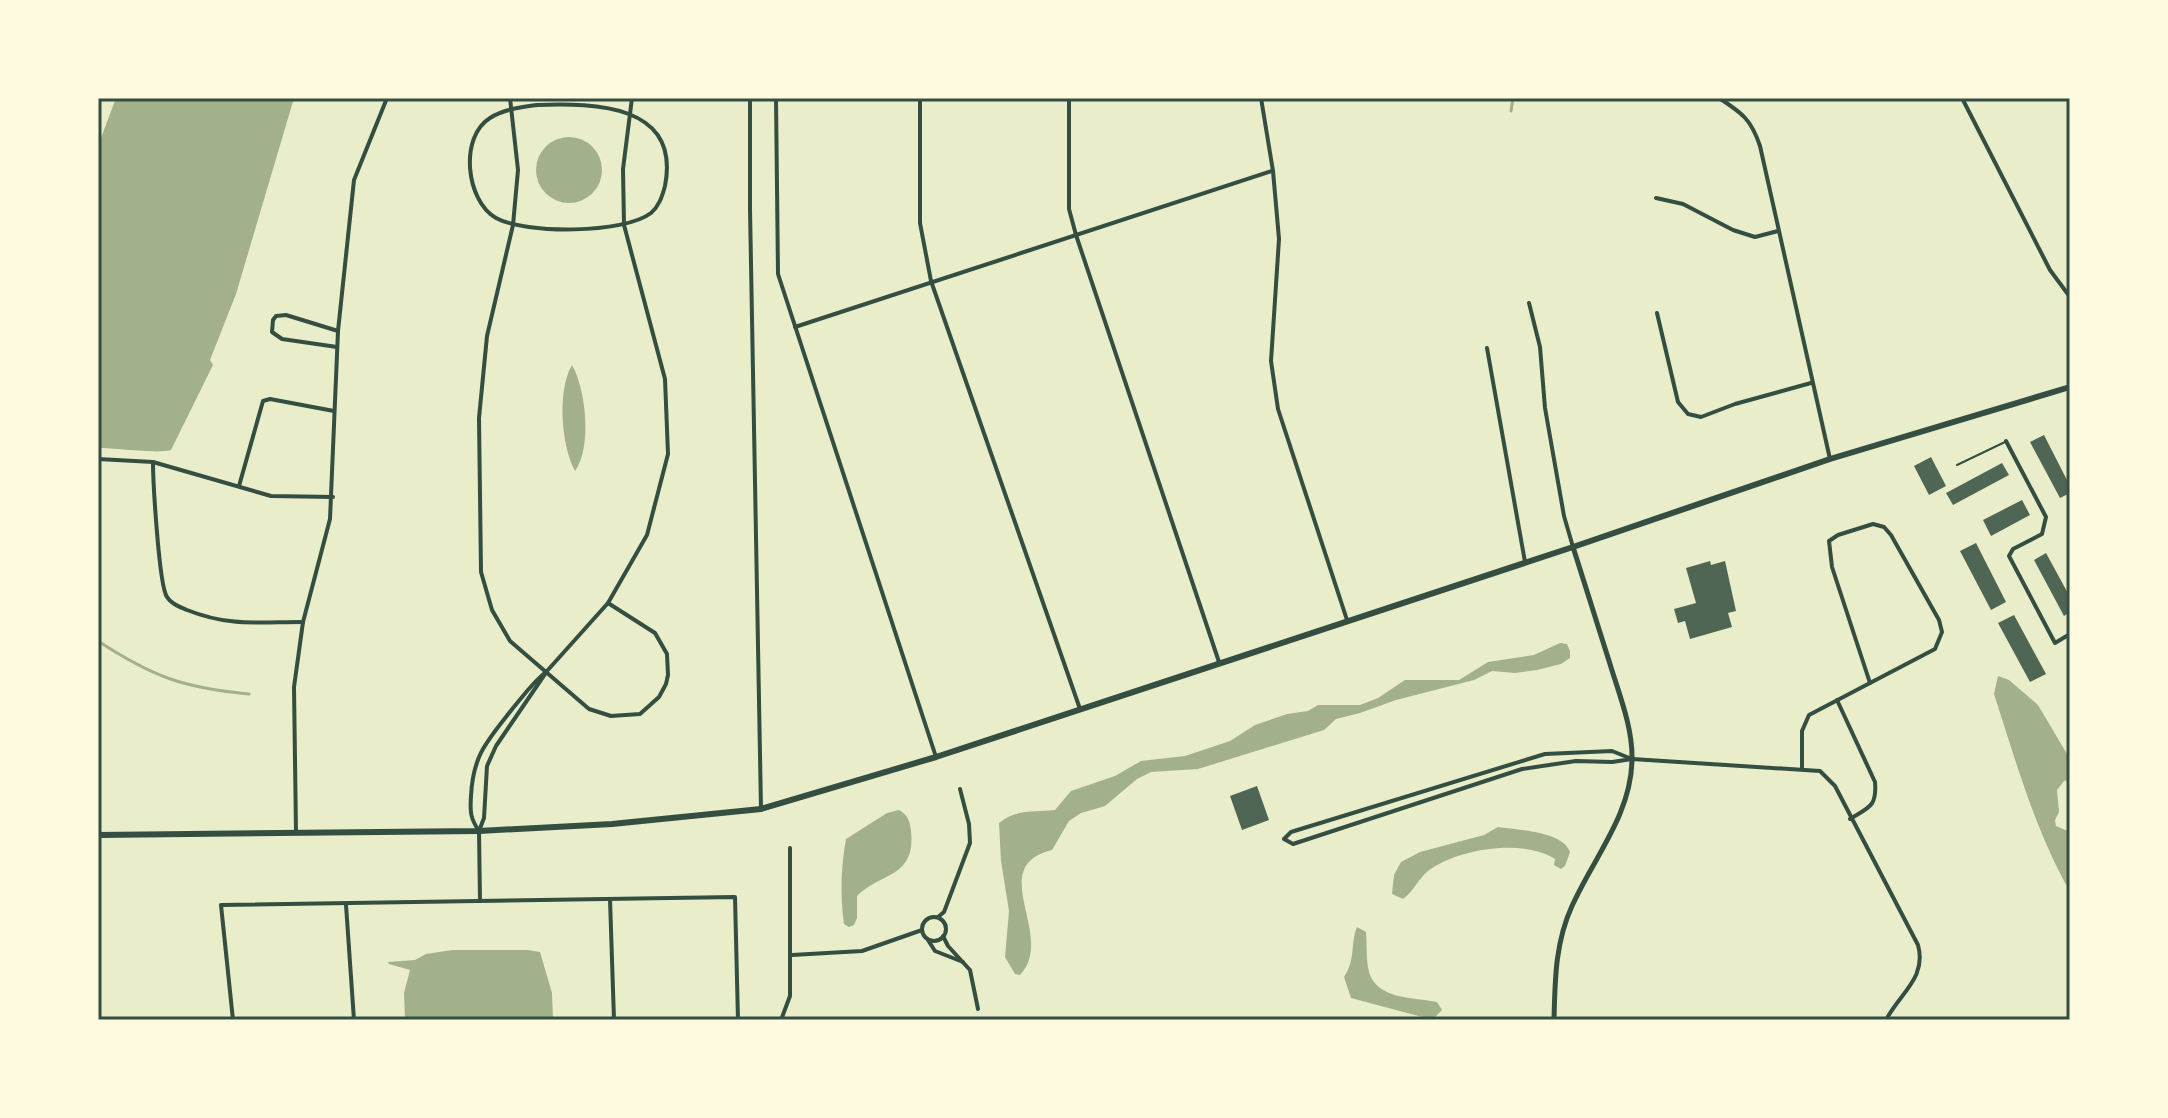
<svg xmlns="http://www.w3.org/2000/svg" width="2168" height="1118" viewBox="0 0 2168 1118" font-family="Arial,sans-serif">
<rect width="100%" height="100%" fill="#e9edc9"/>
<g fill="#a3b18a">
<path d="M116,98H294L236,294L210,360L213,365L171,450C159,454 115,448 98,448V146Z"/>
<circle cx="569" cy="170" r="33"/>
<path d="M572,365C586,389 592,448 575,471C561,446 557,390 572,365Z"/>
<path d="M1560,643L1567,644L1570,651V658L1561,664L1537,670L1515,673L1492,671L1474,680L1396,700L1360,713L1336,719L1324,730L1198,769L1151,772L1137,779L1105,806L1081,813L1069,821L1052,850C984,867 1057,936 1020,975L1015,974L1005,957L1009,911L1001,861L999,823C1015,809 1035,812 1055,810L1071,791L1115,776L1141,761L1185,756L1230,741L1255,725L1287,714L1308,711L1318,705H1360L1378,698L1405,680H1459L1488,662L1534,655Z"/>
<path d="M1998,676L2009,680L2038,705L2070,759V780L2064,781L2057,790L2059,812L2055,820L2056,826L2070,832V892C2035,830 2016,762 1994,694Z"/>
<path d="M899,810C908,815 910,821 911,831C916,878 881,872 857,896V918L854,925L849,927L844,924C840,895 841,867 846,839L887,813Z"/>
<path d="M1498,827C1518,830 1563,831 1570,852L1565,866L1561,869L1554,865L1555,859C1523,838 1457,849 1428,871C1418,879 1414,891 1403,899L1392,894L1394,875L1401,862L1420,852L1484,835Z"/>
<path d="M1357,927L1366,932C1367,944 1366,960 1369,972C1377,1000 1414,997 1437,1002L1442,1010L1435,1017L1426,1018L1351,998L1344,977C1356,959 1350,945 1357,927Z"/>
<polygon points="452,950 528,950 540,952 552,993 553,1020 405,1020 404,993 410,970 389,964 388,962 415,960 426,954"/>
</g>
<g fill="none" stroke-linecap="round" stroke-linejoin="round">
<g stroke="#a3b18a" stroke-width="3">
<polyline points="1511,111 1513,98"/>
<path d="M98,641C153,677 184,688 249,694"/>
</g>
</g>
<g fill="#4f6655">
<polygon points="2044,435 2070,486 2070,493 2060,498 2030,442"/>
<polygon points="1931,457 1946,486 1929,495 1914,466"/>
<polygon points="2002,463 2009,475 1953,505 1946,493"/>
<polygon points="2022,500 2030,515 1991,536 1983,520"/>
<polygon points="1976,543 2006,602 1991,610 1960,551"/>
<polygon points="2046,553 2070,597 2070,612 2064,616 2034,560"/>
<polygon points="1710,561 1711,565 1725,561 1736,611 1728,613 1732,627 1690,639 1685,621 1678,623 1674,609 1696,603 1686,568"/>
<polygon points="2014,615 2046,674 2030,682 1998,623"/>
<polygon points="1257,786 1269,820 1242,830 1230,796"/>
</g>
<g fill="none" stroke-linecap="round" stroke-linejoin="round">
<polyline stroke="#344e41" stroke-width="2" points="1957,465 2005,442"/>
<g stroke="#344e41" stroke-width="4">
<polyline points="510,98 518,170 513,225 487,336 479,418 481,572 492,610 510,641 589,709 611,716 640,714 659,697 666,684 668,675 667,654 655,633 608,603"/>
<polyline points="750,98 750,209 761,809"/>
<polyline points="776,98 778,274 936,757"/>
<polyline points="920,98 920,223 931,281 1080,709"/>
<polyline points="1069,98 1069,209 1076,235 1219,662"/>
<polyline points="1261,98 1273,171 1279,239 1271,361 1278,409 1347,620"/>
<path d="M1719,98C1742,113 1751,119 1760,146L1830,459"/>
<polyline points="1962,98 2050,270 2070,297"/>
<polyline points="98,103 99,98"/>
<path d="M537,105C595,103 681,104 665,186C662,197 659,206 651,213C624,234 525,234 496,218C466,201 459,137 490,118C504,109 522,107 537,105Z"/>
<polyline points="1656,198 1683,204 1733,230 1755,237 1778,231"/>
<polyline points="1529,303 1540,347 1545,408 1564,516 1573,547"/>
<polyline points="1657,313 1678,402 1688,414 1701,417 1735,404 1811,383"/>
<polyline points="795,327 1272,171"/>
<polyline points="337,347 282,339 272,332 273,320 276,316 286,315 338,331"/>
<polyline points="1487,348 1525,562"/>
<polyline points="2006,441 2046,517 2042,534 2013,549 2009,556 2055,643 2070,634"/>
<polyline points="98,459 153,462 271,496 333,497"/>
<path d="M153,462C153,481 159,586 167,597C171,604 180,607 187,610C230,627 259,622 303,622"/>
<polyline points="239,486 263,401 270,399 334,411"/>
<polygon points="1873,524 1884,527 1891,535 1939,620 1942,632 1935,649 1870,683 1832,567 1829,541 1838,535"/>
<path d="M1837,700L1875,782C1877,807 1869,807 1850,819"/>
<path d="M1632,759L1612,751L1545,754L1291,832L1284,839L1293,844L1522,769L1576,761L1612,762L1632,759L1820,771L1835,786L1918,945C1927,978 1900,993 1886,1020"/>
<polyline points="1802,768 1802,731 1809,715 1870,683"/>
<path d="M479,831C470,818 470,811 471,796C473,754 488,740 513,708C524,695 533,682 547,671L608,603L647,535L668,454L665,379L624,225L623,169L632,98"/>
<polyline points="296,832 294,687 303,622 330,519 338,331 354,180 387,98"/>
<polyline points="610,899 614,1020"/>
<polyline points="480,901 479,831 484,818 487,766 496,746 545,674"/>
<polyline points="346,905 354,1020"/>
<circle cx="934" cy="929" r="12"/>
<polyline points="938,917 944,912 970,843 969,824 960,789"/>
<polyline points="943,936 948,946 970,970 978,1009"/>
<polyline points="928,940 935,951 963,962"/>
<polyline points="792,955 862,951 922,930"/>
<polyline points="233,1020 221,905 735,897 738,1020"/>
<polyline points="781,1020 790,996 790,848"/>
</g>
<path stroke="#344e41" stroke-width="5" d="M1554,1020C1555,981 1555,943 1572,906C1594,857 1631,815 1632,760C1633,728 1619,694 1610,664C1598,625 1585,586 1573,547"/>
<polyline stroke="#344e41" stroke-width="6" points="98,835 479,831 612,824 761,809 936,757 1573,547 1830,459 2070,387"/>
</g>
<rect width="2168" height="1118" fill="none" stroke="#fefae0" stroke-width="200"/>
<rect x="100" y="100" width="1968" height="918" fill="none" stroke="#344e41" stroke-width="3"/>
</svg>
